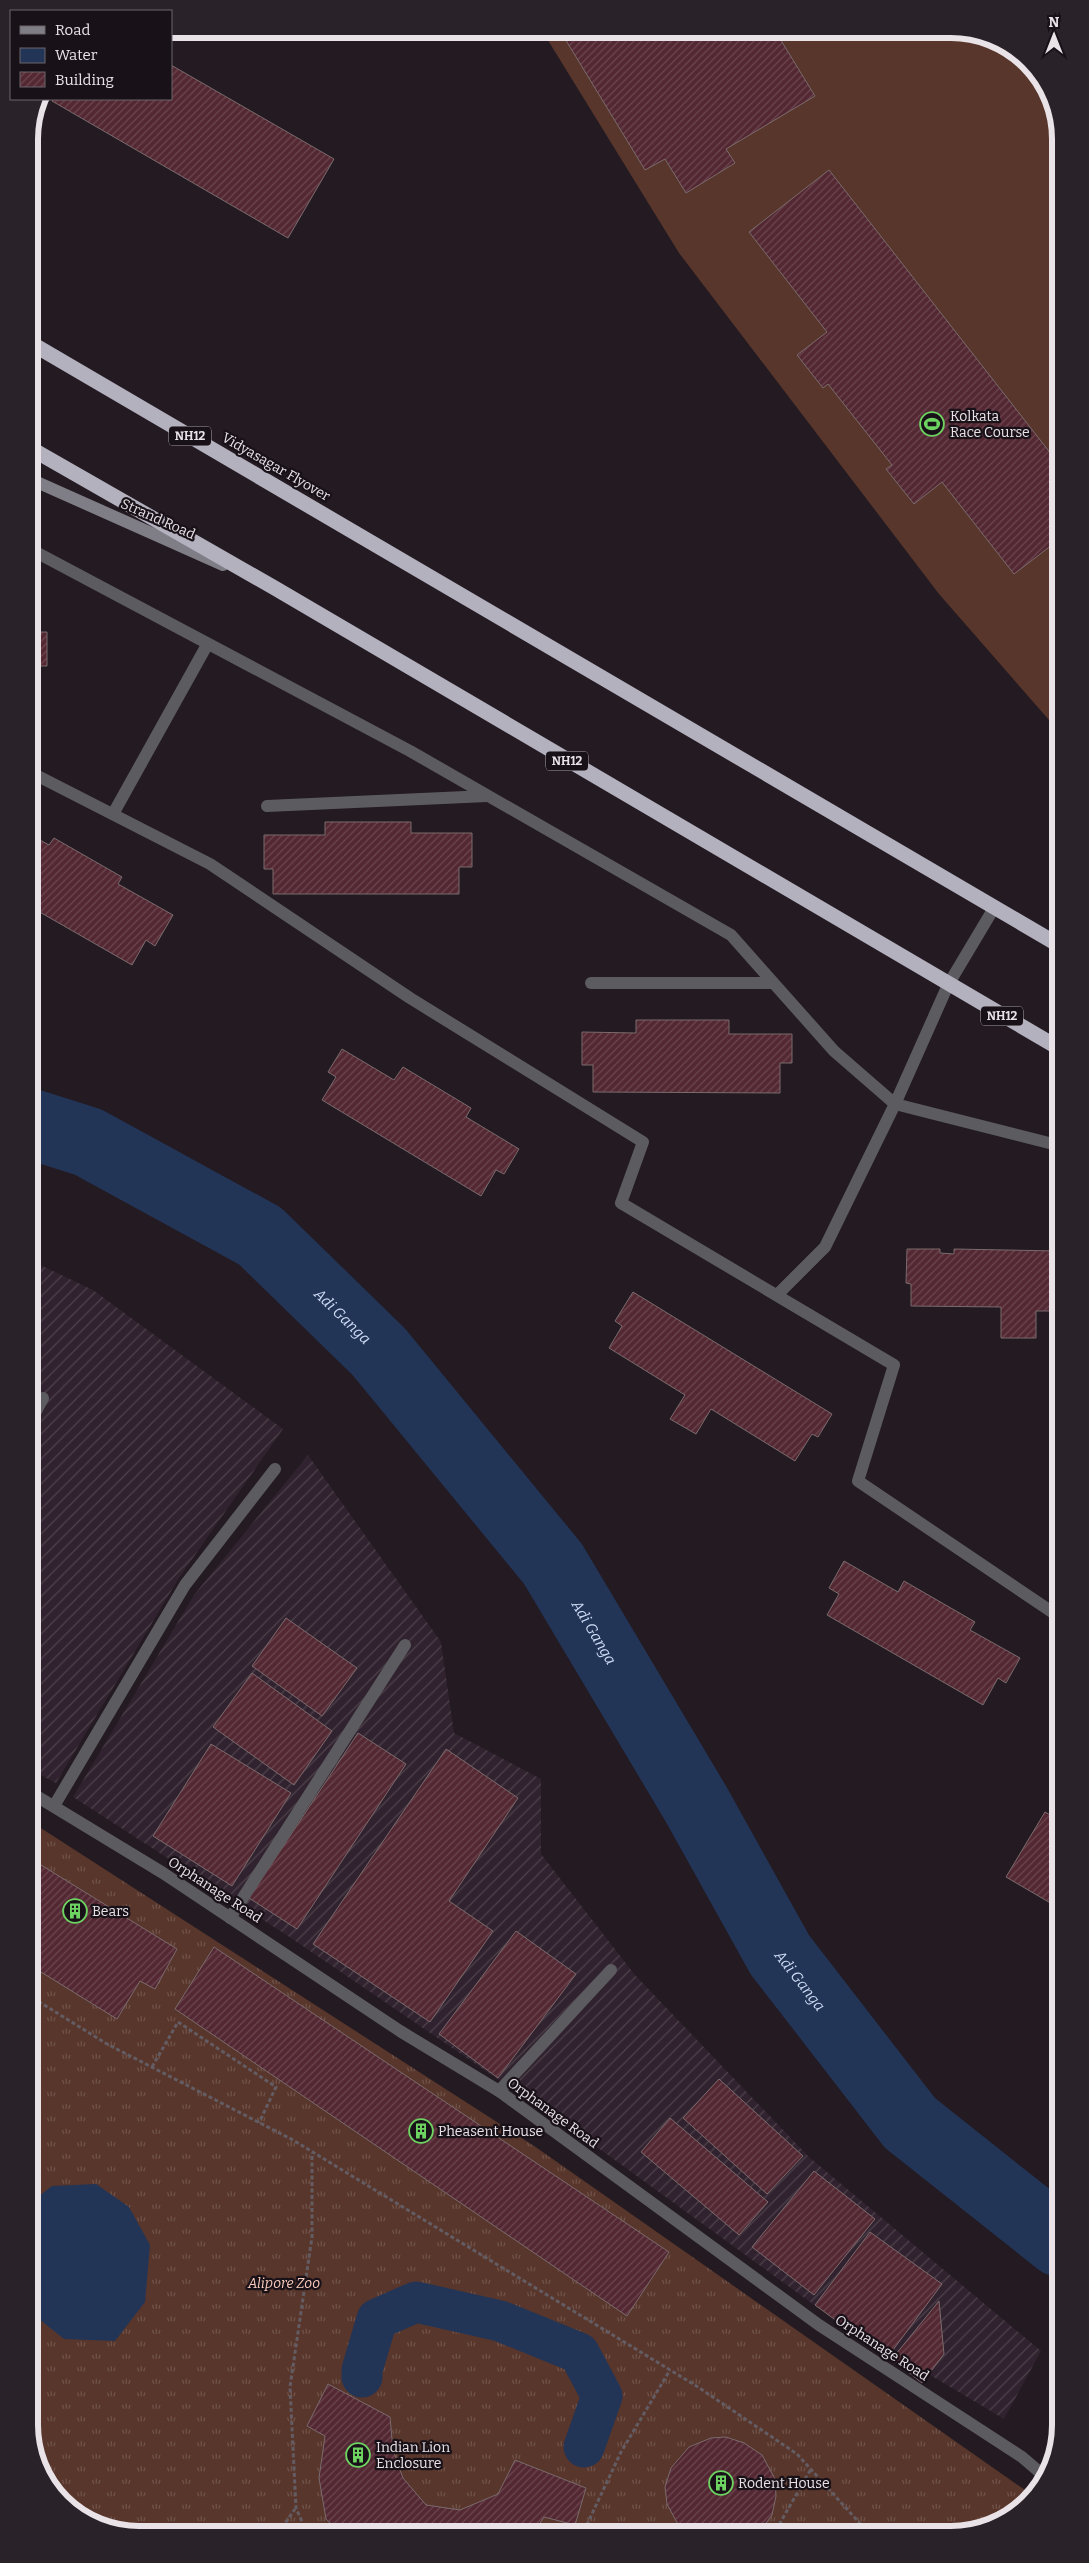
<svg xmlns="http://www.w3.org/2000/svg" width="1089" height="2563" viewBox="0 0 1089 2563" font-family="Bitter,serif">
<defs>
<pattern id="industrial-furrows" width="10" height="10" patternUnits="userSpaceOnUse" patternTransform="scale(1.25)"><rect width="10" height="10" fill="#30222e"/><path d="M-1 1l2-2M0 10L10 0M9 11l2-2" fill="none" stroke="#4e424c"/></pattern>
<pattern id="grass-tufts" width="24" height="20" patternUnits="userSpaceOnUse" patternTransform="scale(1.25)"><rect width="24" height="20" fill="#58362b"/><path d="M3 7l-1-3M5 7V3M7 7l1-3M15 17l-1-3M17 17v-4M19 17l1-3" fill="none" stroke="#70534a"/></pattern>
<pattern id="building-hatch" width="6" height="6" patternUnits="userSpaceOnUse" patternTransform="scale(1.25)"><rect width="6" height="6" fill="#532833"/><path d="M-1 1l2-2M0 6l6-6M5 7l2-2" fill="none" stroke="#6c4751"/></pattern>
</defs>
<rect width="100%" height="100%" fill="#231a22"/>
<g fill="url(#industrial-furrows)">
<polygon points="32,1261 93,1290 283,1429 179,1578 56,1783 33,1771"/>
<polygon points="308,1455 441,1642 454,1733 541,1779 541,1854 635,1975 809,2157 1041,2351 1004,2419 821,2310 590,2142 291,1938 73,1797 194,1595"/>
</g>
<polygon fill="url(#grass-tufts)" points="33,1823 537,2148 1032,2495 985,2528 131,2534 72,2511 35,2459"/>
<polygon fill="#58362b" points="541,29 958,29 1017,52 1054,104 1056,728 939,594 679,253"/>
<polygon fill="#233557" points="96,2184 129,2207 150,2245 145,2302 115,2341 64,2339 34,2315 34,2200 52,2186"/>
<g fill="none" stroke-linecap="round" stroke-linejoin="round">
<polyline stroke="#233557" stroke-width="41" points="362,2377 362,2370 377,2319 416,2302 500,2321 579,2353 602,2396 584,2447"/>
<path stroke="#233557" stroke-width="70" id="s1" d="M31,1124L88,1142L260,1236L379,1352L553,1564L696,1804L780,1955L910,2123L1060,2242"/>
</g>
<g fill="url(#building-hatch)" stroke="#7a6b6d">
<polygon points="559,29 774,29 815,96 726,149 735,163 686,193 665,159 645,170"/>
<polygon points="171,65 334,159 288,238 52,101 54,99 171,99"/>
<polygon points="829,170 1055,459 1056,542 1014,574 942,482 914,504 886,469 892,465 828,384 823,388 797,355 827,332 749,232"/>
<polygon points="30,632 47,632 47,666 37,666 37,685 30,685"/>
<polygon points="325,822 411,822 411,833 472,833 472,867 459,867 459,894 273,894 273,869 264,869 264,835 325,835"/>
<polygon points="31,835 49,845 54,838 122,877 118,884 173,915 155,946 146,940 132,965 31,907"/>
<polygon points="636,1020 729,1020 729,1034 792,1034 792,1063 780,1063 780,1093 593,1092 593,1065 582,1065 582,1032 636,1033"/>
<polygon points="342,1049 394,1080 403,1067 471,1108 466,1117 519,1149 504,1174 496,1170 481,1196 322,1100 336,1077 328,1072"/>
<polygon points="907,1249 940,1249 940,1253 954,1254 954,1249 1057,1251 1057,1311 1036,1311 1036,1338 1001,1338 1001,1307 911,1306 911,1284 906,1283"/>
<polygon points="633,1292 832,1414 818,1437 812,1434 795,1461 711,1409 696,1434 670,1419 685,1395 609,1348 622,1326 615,1321"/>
<polygon points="844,1561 898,1592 904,1581 975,1622 970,1630 1020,1658 1006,1683 998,1678 983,1705 827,1615 839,1594 829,1588"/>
<polygon points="286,1618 357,1668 322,1716 252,1666"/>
<polygon points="252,1673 332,1731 294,1785 213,1727"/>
<polygon points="358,1733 406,1764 297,1929 249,1898"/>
<polygon points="211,1744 291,1793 232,1886 153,1836"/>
<polygon points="446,1749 518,1798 449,1901 493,1931 430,2022 313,1944"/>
<polygon points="1045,1812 1059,1820 1059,1908 1006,1877"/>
<polygon points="41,1865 177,1949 155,1989 140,1981 117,2019 33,1967 33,1874"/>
<polygon points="516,1931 576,1974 498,2078 439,2034"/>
<polygon points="214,1947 669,2252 627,2316 175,2009"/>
<polygon points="719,2079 803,2156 767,2194 683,2118"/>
<polygon points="670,2118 768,2202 739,2235 641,2152"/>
<polygon points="814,2171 875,2219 814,2295 752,2247"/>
<polygon points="870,2232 942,2284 887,2358 815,2305"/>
<polygon points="939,2301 944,2354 922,2383 892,2359"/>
<polygon points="328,2384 390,2417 393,2450 403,2478 426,2505 460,2510 498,2494 515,2460 586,2488 575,2525 544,2517 535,2531 341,2533 326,2519 319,2478 325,2436 307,2426"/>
<polygon points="726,2437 744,2443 762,2455 775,2479 776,2496 772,2515 761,2530 681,2530 667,2504 665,2487 671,2468 689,2447 711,2438"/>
</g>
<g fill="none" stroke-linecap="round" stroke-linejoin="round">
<g stroke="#645c63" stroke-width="3" stroke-dasharray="4 2.5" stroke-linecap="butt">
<polyline points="33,1998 107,2044 293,2140 698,2387 797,2454 865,2529"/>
<polyline points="152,2067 178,2022 276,2087 259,2123"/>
<polyline points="776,2530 811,2469"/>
<polyline points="584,2531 621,2452 670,2370"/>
<polyline points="278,2533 295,2509"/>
<polyline points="307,2533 296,2508 290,2387 312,2237 312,2153"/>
</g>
<g stroke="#5c5b60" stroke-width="12">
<polyline points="30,549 410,751 731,935 834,1051 895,1104 1057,1145"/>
<polyline points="30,772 210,864 410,998 643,1142 621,1203 894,1365 858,1481 1058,1616"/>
<polyline points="267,806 487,796"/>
<polyline points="113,814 207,645"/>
<polyline points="591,983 773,983"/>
<polyline points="777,1295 825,1247 895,1104 948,985 994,908"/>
<polyline points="32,1419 43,1398"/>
<polyline points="54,1806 185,1585 275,1469"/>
<polyline points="230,1918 405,1645"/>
<polyline points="499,2091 611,1970"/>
</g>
<polyline stroke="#5c5b60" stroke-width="12" points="33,1794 163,1873 400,2031 499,2091 819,2325 1022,2457 1043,2475"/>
<polyline stroke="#7f7d86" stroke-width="12" points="30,479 223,565"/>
<g stroke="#b4b1bf" stroke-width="15">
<polyline points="29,342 1057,944"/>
<polyline points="30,448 273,587 1057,1047"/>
</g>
</g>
<defs>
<g id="stadium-ring" transform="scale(1.25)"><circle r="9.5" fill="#191118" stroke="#6dd361" stroke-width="1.5"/><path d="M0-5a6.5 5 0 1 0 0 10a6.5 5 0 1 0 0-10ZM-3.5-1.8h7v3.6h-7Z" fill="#6dd361"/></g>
<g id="building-ring" transform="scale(1.25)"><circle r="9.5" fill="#191118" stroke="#6dd361" stroke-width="1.5"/><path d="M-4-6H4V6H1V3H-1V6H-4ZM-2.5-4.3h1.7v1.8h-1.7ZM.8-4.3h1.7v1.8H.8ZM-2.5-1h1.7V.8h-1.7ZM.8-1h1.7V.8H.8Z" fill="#6dd361"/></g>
</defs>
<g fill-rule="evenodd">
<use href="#stadium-ring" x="932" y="424"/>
<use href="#building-ring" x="75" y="1911"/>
<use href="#building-ring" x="421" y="2131"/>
<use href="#building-ring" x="358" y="2455"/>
<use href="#building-ring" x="721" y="2483"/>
</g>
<g text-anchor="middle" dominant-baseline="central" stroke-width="4.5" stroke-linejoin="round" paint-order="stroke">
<g fill="#191118" stroke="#aba4aa" stroke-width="1">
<rect x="169" y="426.5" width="42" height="19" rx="4"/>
<rect x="546" y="751.5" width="42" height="19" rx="4"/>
<rect x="981" y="1006.5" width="42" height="19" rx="4"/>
</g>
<g font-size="12" font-weight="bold" fill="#e9e3e8">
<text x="190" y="436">NH12</text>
<text x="567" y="761">NH12</text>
<text x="1002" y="1016">NH12</text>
</g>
<g font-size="14" fill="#e9e3e8" stroke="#191118" text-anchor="start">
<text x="950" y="416">Kolkata<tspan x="950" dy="16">Race Course</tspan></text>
<text x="92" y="1911">Bears</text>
<text x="438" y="2131">Pheasent House</text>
<text x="376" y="2447">Indian Lion<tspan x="376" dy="16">Enclosure</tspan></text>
<text x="738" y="2483">Rodent House</text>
</g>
<g font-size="14" fill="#e9e3e8" stroke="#191118">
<text transform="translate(276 467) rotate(30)">Vidyasagar Flyover</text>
<text transform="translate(158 519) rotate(24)">Strand Road</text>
<text transform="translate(215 1890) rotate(33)">Orphanage Road</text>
<text transform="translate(553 2113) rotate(36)">Orphanage Road</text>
<text transform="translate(882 2348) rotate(33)">Orphanage Road</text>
</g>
<g font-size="14" font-style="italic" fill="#facbbc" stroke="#191118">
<text x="284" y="2283">Alipore Zoo</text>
</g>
<g font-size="15" font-style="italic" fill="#cddbf4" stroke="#191118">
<text stroke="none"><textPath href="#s1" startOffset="371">Adi Ganga</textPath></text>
<text stroke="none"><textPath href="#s1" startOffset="776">Adi Ganga</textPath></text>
<text stroke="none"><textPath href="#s1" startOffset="1181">Adi Ganga</textPath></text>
</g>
</g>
<path d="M0 0H1089V2563H0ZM139 38H951A101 101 0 0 1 1052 139V2425A101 101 0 0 1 951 2526H139A101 101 0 0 1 38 2425V139A101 101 0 0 1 139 38Z" fill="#2a2229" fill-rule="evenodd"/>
<path fill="none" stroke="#e9e3e8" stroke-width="6" d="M139 38H951A101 101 0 0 1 1052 139V2425A101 101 0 0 1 951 2526H139A101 101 0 0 1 38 2425V139A101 101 0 0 1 139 38Z"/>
<rect x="10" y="10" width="162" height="90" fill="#191118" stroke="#6c656b"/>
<rect x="20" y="26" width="25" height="8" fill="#7f7d86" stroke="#6c656b"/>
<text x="55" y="35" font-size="15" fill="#e9e3e8">Road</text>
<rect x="20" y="48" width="25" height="15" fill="#233557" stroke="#6c656b"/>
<text x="55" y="60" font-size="15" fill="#e9e3e8">Water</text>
<rect x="20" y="72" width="25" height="15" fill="url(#building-hatch)" stroke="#6c656b"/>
<text x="55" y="85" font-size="15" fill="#e9e3e8">Building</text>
<g transform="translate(1054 35)" stroke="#191118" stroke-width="4" paint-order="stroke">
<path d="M0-4L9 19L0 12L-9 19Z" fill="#e9e3e8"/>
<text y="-8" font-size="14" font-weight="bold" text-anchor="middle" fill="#e9e3e8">N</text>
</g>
</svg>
